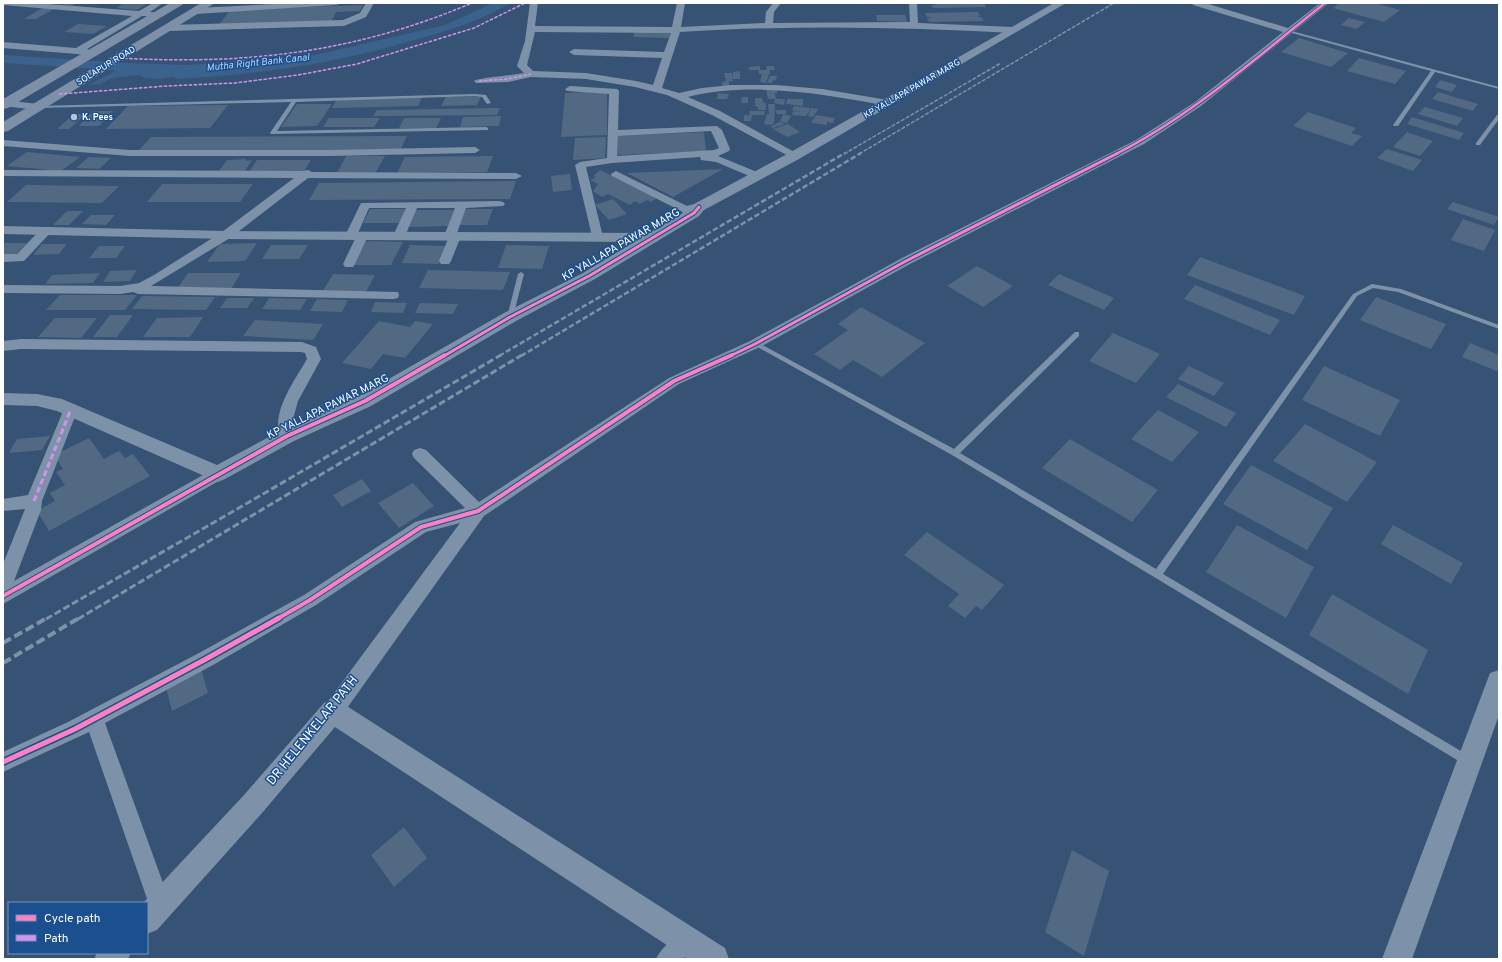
<svg xmlns="http://www.w3.org/2000/svg" width="1502" height="962" viewBox="0 0 1502 962" font-family="Overpass,sans-serif">
<rect width="100%" height="100%" fill="#365274"/>
<path fill="#3b618d" d="M493,3H511C501,8 491,14 481,18C455,29 427,37 400,44C327,65 253,75 176,79L173,77L158,79L145,78L139,75L120,77L110,79L101,84L88,85L115,71L112,68L114,66L131,63L187,65L315,55L445,25Z"/>
<g fill="none" stroke-linecap="round" stroke-linejoin="round">
<polygon fill="#3b618d" fill-rule="evenodd" points="3,55 128,63 132,64 134,67 132,70 128,71 3,63"/>
</g>
<g fill="#526984">
<polygon points="54,3 77,3 72,6"/>
<polygon points="125,3 148,3 137,10 116,8"/>
<polygon points="934,3 984,3 986,7 933,8 931,5 935,5"/>
<polygon points="1340,3 1375,3 1400,10 1384,22 1333,8"/>
<polygon points="363,5 360,11 336,12 331,22 218,26 230,10"/>
<polygon points="42,8 54,9 36,19 24,19"/>
<polygon points="978,12 980,16 978,16 978,17 981,17 984,21 929,22 927,18 931,18 931,17 927,17 925,13"/>
<polygon points="876,15 905,15 907,22 877,21"/>
<polygon points="1349,18 1365,22 1357,29 1341,25"/>
<polygon points="78,24 107,26 93,34 64,32"/>
<polygon points="635,31 671,31 670,38 633,37"/>
<polygon points="1299,38 1348,53 1331,67 1281,52"/>
<polygon points="1359,58 1406,71 1395,84 1347,71"/>
<polygon points="760,66 760,70 749,70 749,67"/>
<polygon points="767,66 774,66 775,70 770,70 770,74 769,74 766,83 760,82 762,74 759,74 759,70 766,70"/>
<polygon points="740,71 740,79 733,79 733,72"/>
<polygon points="724,73 732,73 733,81 729,81 729,87 722,87 722,82 726,81"/>
<polygon points="770,76 777,76 776,80 772,81 772,83 767,83"/>
<polygon points="1440,80 1457,85 1452,92 1435,87"/>
<polygon points="766,89 777,89 777,93 775,93 776,99 768,99"/>
<polygon points="607,91 607,135 561,137 565,93"/>
<polygon points="1438,92 1478,104 1473,111 1432,99"/>
<polygon points="718,93 729,94 727,99 717,99"/>
<polygon points="481,96 477,105 441,106 446,97"/>
<polygon points="422,97 418,106 332,108 337,99"/>
<polygon points="742,97 748,97 748,103 741,103"/>
<polygon points="755,98 762,98 763,103 766,103 766,110 758,110 758,107 755,106"/>
<polygon points="775,99 785,99 784,105 774,103"/>
<polygon points="787,99 803,99 803,106 786,104"/>
<polygon points="297,104 332,104 317,126 281,127"/>
<polygon points="768,104 775,104 774,124 769,125 764,124 767,114 769,114"/>
<polygon points="228,105 210,128 106,129 128,106"/>
<polygon points="794,106 810,108 809,112 806,116 792,115 793,111 803,112 792,110"/>
<polygon points="1425,107 1463,118 1457,126 1418,114"/>
<polygon points="500,108 497,115 373,116 377,110"/>
<polygon points="811,108 818,109 813,117 808,116"/>
<polygon points="775,110 786,110 786,114 777,114"/>
<polygon points="93,111 113,111 99,126 79,126"/>
<polygon points="749,111 765,111 764,115 752,115 751,121 744,121 744,115 750,115"/>
<polygon points="1308,112 1356,128 1351,133 1362,136 1352,146 1293,126"/>
<polygon points="74,114 86,114 69,129 57,129"/>
<polygon points="783,114 791,116 787,123 780,122"/>
<polygon points="816,115 835,118 833,123 827,122 827,125 811,123"/>
<polygon points="501,116 499,126 460,127 463,117"/>
<polygon points="1412,117 1464,133 1459,140 1407,124"/>
<polygon points="329,118 380,118 374,127 323,127"/>
<polygon points="404,118 441,118 436,128 399,128"/>
<polygon points="779,122 785,124 773,128 770,127"/>
<polygon points="788,124 800,132 787,137 773,129"/>
<polygon points="704,132 706,151 617,155 618,136"/>
<polygon points="1407,132 1433,141 1420,156 1393,147"/>
<polygon points="407,136 400,151 137,152 151,137"/>
<polygon points="606,137 605,158 573,160 575,138"/>
<polygon points="1387,149 1422,160 1413,171 1377,158"/>
<polygon points="27,152 80,157 61,171 7,166"/>
<polygon points="346,156 385,156 376,172 337,173"/>
<polygon points="493,156 487,172 397,173 405,157"/>
<polygon points="89,157 111,158 99,169 76,168"/>
<polygon points="246,159 246,161 252,160 245,171 219,171 227,160"/>
<polygon points="257,160 311,160 304,171 249,172"/>
<polygon points="723,169 673,197 627,173"/>
<polygon points="600,170 658,197 651,202 647,200 640,204 635,201 630,205 608,194 602,197 593,191 598,184 590,180 595,178 594,175"/>
<polygon points="570,174 572,190 553,192 551,176"/>
<polygon points="516,181 510,199 309,200 319,183"/>
<polygon points="162,184 253,184 240,202 147,202"/>
<polygon points="26,185 119,186 102,203 7,202"/>
<polygon points="613,199 627,214 609,220 595,205"/>
<polygon points="1453,202 1499,217 1494,225 1447,209"/>
<polygon points="370,209 408,209 401,223 363,223"/>
<polygon points="465,209 493,209 487,225 459,225"/>
<polygon points="414,210 454,210 448,226 407,227"/>
<polygon points="67,211 83,211 69,225 53,225"/>
<polygon points="91,215 115,215 106,225 82,224"/>
<polygon points="1463,219 1495,230 1484,251 1451,240"/>
<polygon points="366,241 403,242 391,265 353,265"/>
<polygon points="4,243 27,243 16,254 3,255 3,244"/>
<polygon points="257,243 245,261 207,262 220,244"/>
<polygon points="42,244 67,244 59,254 33,255"/>
<polygon points="271,245 308,245 299,259 262,259"/>
<polygon points="410,245 447,246 439,264 402,263"/>
<polygon points="506,245 549,246 542,269 498,268"/>
<polygon points="99,246 125,246 116,258 89,258"/>
<polygon points="1200,257 1305,296 1294,315 1187,275"/>
<polygon points="977,266 1013,286 983,307 947,286"/>
<polygon points="137,270 130,281 103,282 110,271"/>
<polygon points="428,270 510,272 503,290 419,288"/>
<polygon points="100,273 93,283 45,284 52,275"/>
<polygon points="188,273 241,273 231,289 177,289"/>
<polygon points="333,274 375,275 366,292 323,291"/>
<polygon points="1059,274 1114,298 1104,310 1048,285"/>
<polygon points="1195,285 1280,320 1270,335 1184,299"/>
<polygon points="60,295 137,295 125,310 46,310"/>
<polygon points="142,296 215,297 206,310 132,309"/>
<polygon points="1376,297 1446,324 1431,349 1360,320"/>
<polygon points="227,298 254,298 247,308 220,308"/>
<polygon points="269,298 307,299 300,310 262,309"/>
<polygon points="317,299 348,300 342,312 310,311"/>
<polygon points="375,302 407,303 403,313 371,312"/>
<polygon points="420,303 458,304 453,314 415,313"/>
<polygon points="861,307 925,343 882,377 853,360 840,370 814,354 848,330 838,324"/>
<polygon points="110,315 133,315 117,337 93,337"/>
<polygon points="203,317 190,337 143,337 157,318"/>
<polygon points="55,318 97,318 81,338 38,337"/>
<polygon points="255,320 323,324 313,340 243,336"/>
<polygon points="379,321 410,327 415,321 433,324 405,358 383,354 371,369 342,363"/>
<polygon points="1113,333 1160,354 1136,383 1089,361"/>
<polygon points="1470,343 1499,355 1499,372 1462,357"/>
<polygon points="1189,366 1224,383 1214,396 1178,379"/>
<polygon points="1324,366 1400,400 1380,436 1302,400"/>
<polygon points="1178,384 1236,413 1226,427 1166,397"/>
<polygon points="1158,410 1199,432 1172,462 1131,439"/>
<polygon points="1305,424 1377,462 1347,502 1273,461"/>
<polygon points="50,436 42,450 9,453 17,439"/>
<polygon points="89,438 104,459 119,451 125,458 133,454 150,476 49,531 37,511 55,501 50,493 65,485 56,472 63,469 54,455"/>
<polygon points="1070,439 1158,490 1132,522 1042,468"/>
<polygon points="1251,465 1333,508 1307,550 1223,504"/>
<polygon points="362,479 371,491 342,507 333,495"/>
<polygon points="413,483 434,506 399,528 378,503"/>
<polygon points="1237,525 1314,567 1286,618 1206,572"/>
<polygon points="1393,525 1463,563 1451,584 1381,544"/>
<polygon points="927,532 1004,585 982,610 976,606 965,618 948,606 959,594 904,555"/>
<polygon points="1332,594 1428,650 1408,694 1309,635"/>
<polygon points="200,665 208,693 172,711 165,683"/>
<polygon points="404,827 427,858 394,887 371,855"/>
<polygon points="1072,850 1109,871 1084,956 1045,932"/>
</g>
<g fill="none" stroke-linecap="round" stroke-linejoin="round">
<g fill="#7d92a8" fill-rule="evenodd">
<polygon points="1288,30 1499,87 1499,89 1435,72 1398,126 1394,126 1393,125 1431,71 1288,32"/>
<polygon points="475,94 486,95 491,103 487,104 482,97 475,96 296,102 277,131 486,127 488,128 488,130 271,134 270,133 291,102 38,108 36,107 38,106"/>
<polygon points="1499,114 1499,119 1480,145 1476,145 1476,143 1497,115"/>
<polygon points="521,272 524,274 513,317 510,319 507,317 518,274"/>
<polygon points="1372,284 1401,289 1499,325 1499,329 1398,292 1373,288 1357,296 1163,574 1471,757 1472,761 1471,765 1467,766 952,455 752,344 755,342 757,342 954,449 1075,332 1079,332 1079,336 960,453 1156,569 1353,294"/>
</g>
<g fill="#7d92a8" fill-rule="evenodd">
<polygon points="3,3 35,3 139,11 153,3 163,3 150,12 160,13 161,15 160,17 142,16 87,49 94,52 89,55 3,48 3,42 76,48 132,16 3,5"/>
<polygon points="293,3 341,3 337,5 196,14 192,11 196,8"/>
<polygon points="366,3 374,3 366,17 344,26 169,31 165,28 169,25 343,20 360,13"/>
<path d="M530,3H538L535,26L672,27L677,3H685L681,27L765,23L766,12L773,3H781L774,12L773,23L910,22L909,3H917L918,23L1014,27L1018,30L1014,33C902,27 791,25 680,32L662,88L679,93L702,88L731,85H776L822,89L888,100L893,103L888,106C826,94 750,81 688,97L720,111L798,154L799,156L798,158L794,159L712,115L667,95L635,87L586,79L531,77L508,82L476,83L474,81C477,78 515,75 524,73L517,66L525,41ZM535,32L671,33L664,52L574,49L569,52L574,55L662,58L653,85L636,81L586,73L533,71L527,65Z"/>
<polygon points="1192,3 1205,3 1288,28 1320,3 1329,3 1201,106 1144,144 910,264 760,347 679,384 484,516 340,718 333,720 326,718 323,711 326,704 460,523 426,532 316,605 213,665 105,723 171,905 168,913 160,916 152,913 89,732 3,772 3,752 68,722 199,653 304,595 415,522 465,508 414,458 412,454 414,450 420,448 426,450 479,502 669,378 750,341 902,258 1136,140 1195,102 1283,32 1193,5"/>
<path d="M570,86L617,89L619,91L618,130L717,126L722,130L730,149L729,151L718,156L762,174L764,176L762,178H754L716,162L701,160L700,157L612,163L586,167L603,237L601,240H593L575,165L580,162L607,158L609,94L567,91L565,89ZM711,131L719,148L714,150L617,156L618,136Z"/>
<polygon points="3,100 38,104 43,107 38,110 3,106"/>
<polygon points="3,140 130,150 329,150 475,147 480,150 475,153 329,156 130,156 3,146"/>
<polygon points="3,170 303,171 308,170 312,172 516,173 522,176 516,179 308,178 230,238 151,286 398,292 399,295 398,298 393,299 138,294 133,292 120,294 3,293 3,285 120,286 139,283 154,275 222,232 294,178 3,176"/>
<polygon points="616,171 691,208 693,210 691,212 683,212 612,176 611,174"/>
<polygon points="499,201 503,202 505,204 503,206 466,208 457,233 461,236 451,261 449,264 441,264 439,261 448,239 444,236 455,208 417,208 405,236 403,239 395,239 393,236 406,208 369,208 358,233 366,233 368,236 355,264 353,267 345,267 343,264 355,239 347,239 345,236 361,203"/>
<polygon points="46,227 50,228 52,231 24,261 3,262 3,254 17,254 42,228"/>
<path d="M21,339L302,342L316,347L321,359L298,401L292,423L295,436L292,440L287,442L282,440C268,416 295,380 307,359L305,353L301,352L21,349L3,351V341Z"/>
<polygon points="71,404 76,405 78,409 42,501 41,510 14,581 212,470 218,468 224,470 226,474 224,478 3,604 3,564 25,509 3,511 3,499 28,495 64,409 66,405"/>
<path d="M689,930L697,934L701,942C692,962 677,959 656,959C662,946 676,936 689,930Z"/>
</g>
<g fill="#7d92a8" fill-rule="evenodd">
<polygon points="1054,3 1066,3 799,159 704,210 699,216 595,279 516,321 371,406 294,441 225,479 218,482 211,479 57,411 37,406 3,405 3,393 37,394 62,399 217,465 280,431 359,396 504,313 583,273 634,242 226,239 3,234 3,226 226,231 649,233 683,213 681,210 683,207 694,204 789,153"/>
<polygon points="1499,670 1499,715 1412,959 1382,959 1487,681 1490,673"/>
<polygon points="333,699 342,703 725,948 729,959 688,959 335,727 262,813 157,930 147,934 147,903 143,903 244,795 324,703"/>
<polygon points="97,953 131,953 128,959 94,959"/>
</g>
<g fill="#7e90a7" fill-rule="evenodd">
<polygon points="170,3 184,3 182,5 8,108 3,109 3,99"/>
<polygon points="201,3 215,3 8,131 3,132 3,122"/>
</g>
<g stroke="#7e92a7" stroke-width="1.5" stroke-dasharray="4 1.5" stroke-linecap="butt">
<polyline points="844,154 1001,63"/>
<polyline points="859,154 1114,3"/>
</g>
<g stroke="#7e92a7" stroke-width="2.5" stroke-dasharray="5.5 2.5" stroke-linecap="butt">
<polyline points="499,356 845,153"/>
<polyline points="521,356 861,153"/>
</g>
<g stroke="#7e92a7" stroke-width="3" stroke-dasharray="7 3" stroke-linecap="butt">
<polyline points="46,619 251,501 501,355"/>
<polyline points="78,619 522,355"/>
</g>
<g stroke="#7e92a7" stroke-width="4" stroke-dasharray="9 4" stroke-linecap="butt">
<polyline points="3,643 47,618"/>
<polyline points="3,663 79,618"/>
</g>
<g stroke="#d193ec" stroke-width="1.5" stroke-dasharray="3.5 1.5" stroke-linecap="butt">
<path d="M119,58C246,65 354,53 472,3"/>
<polyline points="479,81 508,79 531,74"/>
<polyline points="59,94 167,86 235,83 298,75 357,64 474,28 525,3"/>
</g>
<polyline stroke="#d193ec" stroke-width="3" stroke-dasharray="6 3" stroke-linecap="butt" points="34,501 71,409"/>
<g stroke="#1b4f8f" stroke-width="4">
<path id="cycleway-far3" d="M1116,154C1193,115 1258,56 1325,3"/>
</g>
<g stroke="#1b4f8f" stroke-width="5">
<g id="cycleway-far2">
<polyline points="444,356 510,317 589,276 694,213 699,207"/>
<polyline points="730,356 755,344 906,261 1118,153"/>
</g>
</g>
<g stroke="#1b4f8f" stroke-width="6">
<g id="cycleway-far1">
<polyline points="3,596 287,436 365,401 445,355"/>
<polyline points="277,619 310,600 421,527 478,511 674,381 732,355"/>
</g>
</g>
<g stroke="#1b4f8f" stroke-width="8">
<polyline id="cycleway" points="3,762 75,729 206,659 279,618"/>
</g>
<use href="#cycleway-far3" stroke="#ff80c0" stroke-width="2.5"/>
<use href="#cycleway-far2" stroke="#ff80c0" stroke-width="3"/>
<use href="#cycleway-far1" stroke="#ff80c0" stroke-width="4"/>
<use href="#cycleway" stroke="#ff80c0" stroke-width="5"/>
</g>
<circle fill="#b9c2ce" stroke="#1b4f8f" stroke-width="1.5" cx="74" cy="117" r="4"/>
<g text-anchor="middle" dominant-baseline="central" stroke-width="3" stroke-linejoin="round" paint-order="stroke">
<g font-size="9" fill="#fff" stroke="#1b4f8f">
<text transform="translate(106 66) rotate(-31)">SOLAPUR ROAD</text>
<text transform="translate(912 89) rotate(-30)">KP YALLAPA PAWAR MARG</text>
</g>
<g font-size="9" font-weight="bold" fill="#fff" stroke="#1b4f8f" text-anchor="start">
<text x="82" y="117">K. Pees</text>
</g>
<g font-size="10" font-style="italic" fill="#b5d3f5" stroke="#1b4f8f">
<text transform="translate(258 63) rotate(-6)">Mutha Right Bank Canal</text>
</g>
<g font-size="11" fill="#fff" stroke="#1b4f8f">
<text transform="translate(621 245) rotate(-30)">KP YALLAPA PAWAR MARG</text>
<text transform="translate(328 407) rotate(-26)">KP YALLAPA PAWAR MARG</text>
</g>
<g font-size="13" fill="#fff" stroke="#1b4f8f">
<text transform="translate(313 731) rotate(-51)">DR HELENKELAR PATH</text>
</g>
</g>
<rect width="1502" height="962" fill="none" stroke="#ffffff" stroke-width="8"/>
<rect x="8" y="902" width="140" height="52" fill="#1b4f8f" stroke="#7695bc"/>
<rect x="16" y="915" width="20" height="6" fill="#ff80c0" stroke="#7695bc"/>
<text x="44" y="922" font-size="12" fill="#ffffff">Cycle path</text>
<rect x="16" y="935" width="20" height="6" fill="#d193ec" stroke="#7695bc"/>
<text x="44" y="942" font-size="12" fill="#ffffff">Path</text>
</svg>
